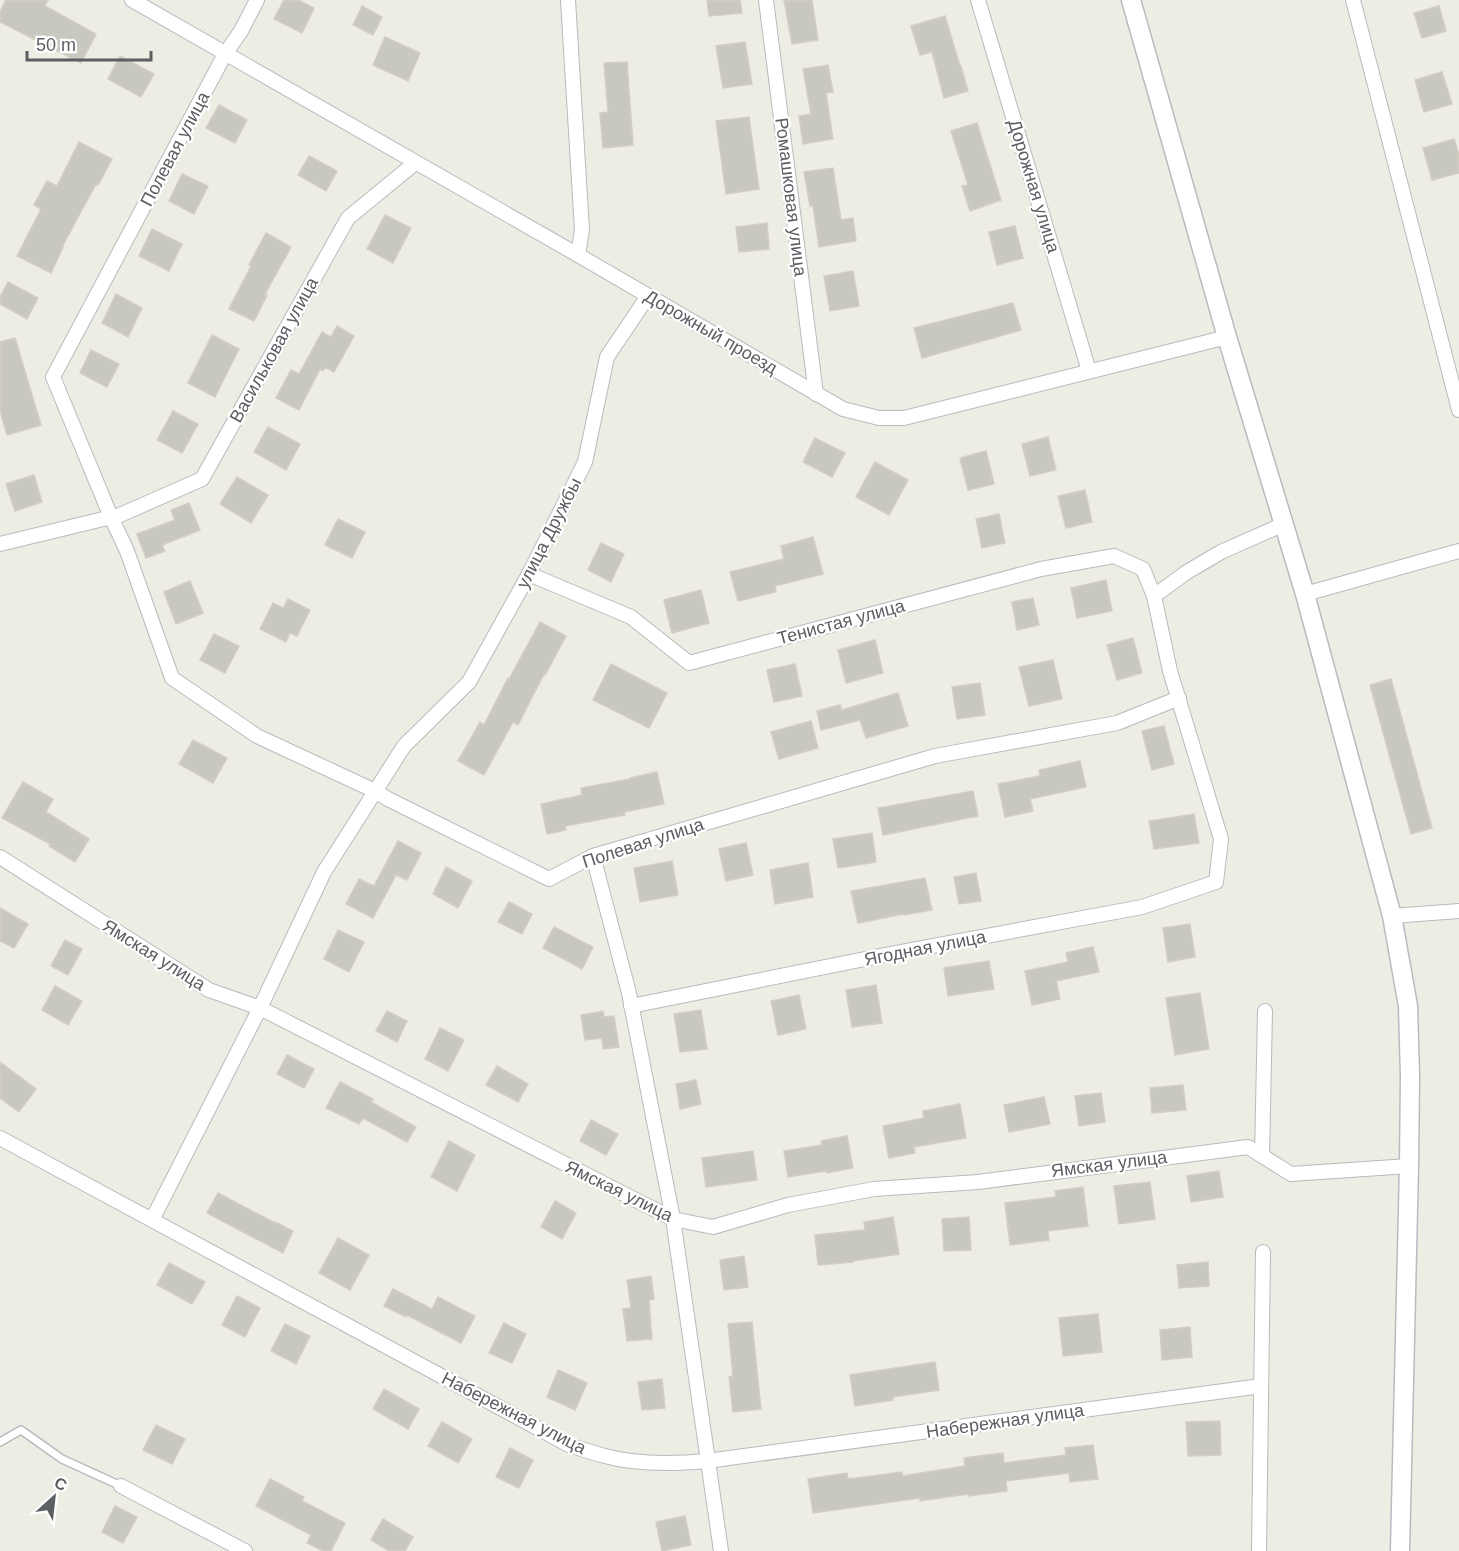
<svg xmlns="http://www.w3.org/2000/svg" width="1459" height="1551" viewBox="0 0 1459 1551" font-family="Helvetica,sans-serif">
<rect width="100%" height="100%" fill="#eeede3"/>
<g fill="#c8c7c0" stroke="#d2cfc2" stroke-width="1.5">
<polygon points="6,0 48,0 45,6 96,34 81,63 0,22 0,12"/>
<polygon points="284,0 298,0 314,8 302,33 274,19"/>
<polygon points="707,0 740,0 742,13 709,16"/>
<polygon points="784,0 812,0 818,40 792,44"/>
<polygon points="362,6 382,17 373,35 353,25"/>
<polygon points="1439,6 1446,31 1422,38 1414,13"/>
<polygon points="945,16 960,66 961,66 968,91 944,98 932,52 920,55 911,26"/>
<polygon points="385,37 420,53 408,81 373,65"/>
<polygon points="745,42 752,84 723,88 716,46"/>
<polygon points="120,56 154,74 141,97 108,79"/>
<polygon points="627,62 633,145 603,148 600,113 608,112 604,63"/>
<polygon points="828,65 833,92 826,93 833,139 803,144 799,116 811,114 803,69"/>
<polygon points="1442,72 1452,104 1424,112 1415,80"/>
<polygon points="219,105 247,120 235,143 206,128"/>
<polygon points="749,117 759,189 726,194 716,121"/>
<polygon points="977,123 1001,200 970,211 962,186 968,185 951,131"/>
<polygon points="1454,139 1459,154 1459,173 1432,180 1423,148"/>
<polygon points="79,142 112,159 98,185 96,184 62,247 63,247 51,273 17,256 41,209 34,205 47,181 57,186"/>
<polygon points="309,156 337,171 326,191 298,175"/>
<polygon points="833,168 841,220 853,218 856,241 819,247 813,206 810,206 804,172"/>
<polygon points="182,174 208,186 194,214 169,201"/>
<polygon points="385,215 411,228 393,263 367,249"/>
<polygon points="767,223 769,249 739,252 736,227"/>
<polygon points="1015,226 1023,258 997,265 989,232"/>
<polygon points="152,229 182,244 169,271 139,256"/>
<polygon points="266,233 291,247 265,294 267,295 254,321 229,309 251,266 249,265"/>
<polygon points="853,271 859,306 830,311 824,276"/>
<polygon points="8,282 38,298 27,319 0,304 0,297"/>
<polygon points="116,294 142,308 128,337 102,323"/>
<polygon points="1013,303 1021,330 922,358 914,328"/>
<polygon points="337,326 354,336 334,372 325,367 323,371 320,369 299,410 276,398 291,370 299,374 322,332 331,337"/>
<polygon points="212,335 239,349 215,397 188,383"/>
<polygon points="15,338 41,425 7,435 0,410 0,342"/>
<polygon points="91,350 119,364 107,387 80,373"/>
<polygon points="173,411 198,424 182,453 157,440"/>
<polygon points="268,427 300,444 286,470 254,452"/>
<polygon points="1048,437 1056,470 1030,476 1022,444"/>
<polygon points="815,438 845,453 832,477 803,462"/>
<polygon points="986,451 994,484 968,490 960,458"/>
<polygon points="875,462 908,480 889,515 856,497"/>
<polygon points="34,475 42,502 15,511 6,484"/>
<polygon points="237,477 268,495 251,523 220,504"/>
<polygon points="1085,490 1092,522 1066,528 1058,496"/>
<polygon points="189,503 200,530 162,545 165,551 146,558 137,534 175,520 171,510"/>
<polygon points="999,514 1005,543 982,548 976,519"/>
<polygon points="338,519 365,532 352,558 325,545"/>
<polygon points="813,537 823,574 775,586 776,592 738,601 730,572 784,559 781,546"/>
<polygon points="601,543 624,554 611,582 588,570"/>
<polygon points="1106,580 1112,611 1077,618 1071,588"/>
<polygon points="190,581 203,613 176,624 164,592"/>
<polygon points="701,590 709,623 672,633 664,600"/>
<polygon points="1033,598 1039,625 1017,630 1012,602"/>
<polygon points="288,599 310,610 297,636 290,633 286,642 260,629 273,603 283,608"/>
<polygon points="540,622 566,636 545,675 544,674 518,725 513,722 484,775 458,761 480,722 484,725 508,678 509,679"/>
<polygon points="214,634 239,646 225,673 200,660"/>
<polygon points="1133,638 1142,673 1117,680 1107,645"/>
<polygon points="875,640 883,673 846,683 838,650"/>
<polygon points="1053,660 1062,699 1029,706 1019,667"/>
<polygon points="611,664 667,693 649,728 593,700"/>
<polygon points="795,664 802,696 774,702 767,670"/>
<polygon points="1391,679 1432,828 1411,834 1370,685"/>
<polygon points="980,683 985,715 957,719 952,687"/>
<polygon points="898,693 908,726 866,738 860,720 821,730 817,711 840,705 842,710"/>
<polygon points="811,721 818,748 779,759 771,732"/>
<polygon points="1164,726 1174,764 1152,770 1142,731"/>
<polygon points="193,740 227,758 213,783 179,764"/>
<polygon points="1080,761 1086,787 1030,799 1033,811 1005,817 998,784 1040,776 1039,770"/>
<polygon points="657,772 664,804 624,812 625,815 565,826 566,830 547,834 541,804 582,795 581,788 630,779 630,778"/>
<polygon points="23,782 53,799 46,812 89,839 75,862 49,846 50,844 2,818"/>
<polygon points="973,791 978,816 883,835 878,808"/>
<polygon points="1194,814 1199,843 1154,849 1149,821"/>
<polygon points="872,833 876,862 838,868 833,839"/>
<polygon points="398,841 421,853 407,880 396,875 373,918 346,904 359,879 374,886"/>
<polygon points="746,843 753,875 726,881 719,849"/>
<polygon points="672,861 678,895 640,902 634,868"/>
<polygon points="808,863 813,897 775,904 770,870"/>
<polygon points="446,867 472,881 458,908 433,894"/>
<polygon points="976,873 981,901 959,904 954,877"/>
<polygon points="925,878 932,910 904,915 903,914 858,923 851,891"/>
<polygon points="509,902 532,914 522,934 498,922"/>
<polygon points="0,908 28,924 14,948 0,941"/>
<polygon points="1190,924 1195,957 1168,962 1163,928"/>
<polygon points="554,927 593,947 582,969 543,948"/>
<polygon points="338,930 364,942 349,972 324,959"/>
<polygon points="65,940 82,949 68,975 51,966"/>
<polygon points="1093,947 1099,972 1056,981 1060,999 1032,1005 1025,971 1068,962 1066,953"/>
<polygon points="989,961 994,989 948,996 944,968"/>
<polygon points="876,985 882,1023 852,1027 846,990"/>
<polygon points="55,986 82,1001 68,1025 42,1010"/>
<polygon points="1200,993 1209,1049 1175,1055 1166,998"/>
<polygon points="799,995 806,1029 778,1035 771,1001"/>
<polygon points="701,1010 707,1049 680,1052 674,1014"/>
<polygon points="387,1011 407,1021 397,1042 376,1031"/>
<polygon points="603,1011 604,1017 614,1016 619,1047 603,1049 602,1038 585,1040 581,1015"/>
<polygon points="440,1028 464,1040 448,1071 425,1059"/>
<polygon points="287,1055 314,1069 304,1088 277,1074"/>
<polygon points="0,1062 36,1089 19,1112 0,1098"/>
<polygon points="497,1066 528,1084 518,1102 486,1085"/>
<polygon points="696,1080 701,1104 680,1109 676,1084"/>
<polygon points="340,1082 373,1099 371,1102 416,1127 407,1142 363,1118 359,1124 326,1108"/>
<polygon points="1183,1085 1186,1110 1152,1113 1150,1088"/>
<polygon points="1101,1093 1105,1122 1079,1126 1075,1096"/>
<polygon points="1044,1097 1050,1124 1009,1132 1004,1105"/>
<polygon points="960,1104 966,1138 914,1147 915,1153 889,1158 883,1126 924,1118 923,1111"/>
<polygon points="591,1120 618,1134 606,1155 580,1141"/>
<polygon points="847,1136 853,1168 827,1173 826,1171 788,1177 784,1151 822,1145 821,1141"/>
<polygon points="449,1141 475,1155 457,1191 431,1177"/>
<polygon points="753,1151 757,1180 706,1187 702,1158"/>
<polygon points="1219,1171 1223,1197 1191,1202 1187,1176"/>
<polygon points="1150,1182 1155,1219 1119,1224 1114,1186"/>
<polygon points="1083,1187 1088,1226 1048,1231 1049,1240 1010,1245 1005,1203 1056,1197 1055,1191"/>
<polygon points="218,1193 275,1223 275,1222 293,1231 283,1253 207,1213"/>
<polygon points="555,1201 576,1213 562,1239 541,1227"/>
<polygon points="893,1217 899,1254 853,1261 853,1262 818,1265 815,1235 865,1230 864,1222"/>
<polygon points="969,1217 971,1250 944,1251 942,1219"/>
<polygon points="338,1238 369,1255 350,1290 319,1273"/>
<polygon points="744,1256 748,1287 724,1290 720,1260"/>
<polygon points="1208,1262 1209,1286 1179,1288 1177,1265"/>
<polygon points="169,1263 205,1282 192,1304 157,1285"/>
<polygon points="651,1276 654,1299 649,1300 652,1339 627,1341 623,1309 631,1308 627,1280"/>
<polygon points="393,1289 432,1309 438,1297 475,1316 461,1343 407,1315 406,1317 384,1306"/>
<polygon points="237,1296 260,1308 245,1337 222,1325"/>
<polygon points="1098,1314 1102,1352 1063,1356 1059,1318"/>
<polygon points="752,1322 761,1409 733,1412 729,1377 733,1376 728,1324"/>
<polygon points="504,1323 526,1334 512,1363 489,1353"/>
<polygon points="285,1324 310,1336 296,1364 271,1351"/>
<polygon points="1190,1327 1192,1357 1162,1360 1160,1330"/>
<polygon points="935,1362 939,1390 893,1397 893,1400 855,1406 850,1375"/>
<polygon points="558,1370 587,1383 575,1410 547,1397"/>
<polygon points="662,1379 665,1408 642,1410 638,1382"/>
<polygon points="384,1389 419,1409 408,1429 373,1409"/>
<polygon points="1220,1421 1221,1455 1188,1456 1186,1422"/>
<polygon points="442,1422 472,1439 458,1463 428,1446"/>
<polygon points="156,1425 185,1439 172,1464 143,1450"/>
<polygon points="1093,1445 1098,1479 1070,1482 1069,1473 1006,1481 1007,1491 969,1496 968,1494 920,1501 920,1498 813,1513 808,1479 847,1473 848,1479 902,1472 902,1476 965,1466 964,1458 1003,1453 1004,1463 1066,1455 1065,1448"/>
<polygon points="510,1448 533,1460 519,1488 496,1477"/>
<polygon points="270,1479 304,1497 302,1501 345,1523 331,1551 323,1551 307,1543 311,1535 256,1506"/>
<polygon points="115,1506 137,1517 123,1543 102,1532"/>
<polygon points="685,1516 691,1545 662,1551 656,1522"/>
<polygon points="383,1519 413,1537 405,1551 389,1551 371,1540"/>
</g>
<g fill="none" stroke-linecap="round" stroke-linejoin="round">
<g stroke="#b8babf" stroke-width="10">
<polyline id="lane" points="0,1442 21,1430 62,1459 121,1486"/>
</g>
<g stroke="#b8babf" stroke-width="16">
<g id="street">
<polyline points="132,0 578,255 843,409 879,418 904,418 1227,337"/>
<polyline points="257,0 241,31 225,54 53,377 111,517 127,551 172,678 257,736 375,791 388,799 549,879 593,856 935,756 1117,723 1179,698"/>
<polyline points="568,0 582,230 578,255"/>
<polyline points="766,0 816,394"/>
<polyline points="978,0 1089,371"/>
<polyline points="1353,0 1459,410"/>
<polyline points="0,544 120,515 202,479 348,218 415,163"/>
<polyline points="529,574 631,617 689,663 1041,569 1114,556 1143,569 1154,596"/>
<polyline points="1305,594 1459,551"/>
<polyline points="593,856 629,993 673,1219 721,1551"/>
<polyline points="0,857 209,990 260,1008 673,1219 713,1227 788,1205 874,1189 978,1182 1248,1147 1291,1174 1409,1166"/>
<polyline points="1392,916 1459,911"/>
<polyline points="631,1006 895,953 1142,907 1216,882 1221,839 1170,671 1154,596 1187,572 1221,552 1284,524"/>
<path d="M0,1138L569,1445C581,1449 593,1453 605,1456C637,1465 674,1464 707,1461L1261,1386"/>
<polyline points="1262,1156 1265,1011"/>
<polyline points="152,1220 260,1008 324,872 404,746 469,682 529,574 585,462 607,357 648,296"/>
<polyline points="121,1486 245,1551"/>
<polyline points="1259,1551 1263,1252"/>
</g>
</g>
<g stroke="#b9bbc1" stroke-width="21">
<polyline id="secondary" points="1131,0 1227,337 1305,594 1392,916 1408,1006 1410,1076 1409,1166 1400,1551"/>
</g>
<use href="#lane" stroke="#fff" stroke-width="7"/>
<use href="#street" stroke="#fff" stroke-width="14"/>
<use href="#secondary" stroke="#fff" stroke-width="18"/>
</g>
<g text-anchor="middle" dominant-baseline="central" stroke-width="4.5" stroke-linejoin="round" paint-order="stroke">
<g font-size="18" fill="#5b5e63" stroke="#fff">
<text transform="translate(175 149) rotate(-62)">Полевая улица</text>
<text transform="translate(1034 186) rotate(73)">Дорожная улица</text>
<text transform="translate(791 197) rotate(83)">Ромашковая улица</text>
<text transform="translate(711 332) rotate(30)">Дорожный проезд</text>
<text transform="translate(274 350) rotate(-61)">Васильковая улица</text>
<text transform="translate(549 533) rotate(-63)">улица Дружбы</text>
<text transform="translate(841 622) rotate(-15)">Тенистая улица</text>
<text transform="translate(643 843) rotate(-18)">Полевая улица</text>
<text transform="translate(925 948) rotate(-11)">Ягодная улица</text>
<text transform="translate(154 955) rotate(32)">Ямская улица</text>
<text transform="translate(1109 1164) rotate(-7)">Ямская улица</text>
<text transform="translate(619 1191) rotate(26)">Ямская улица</text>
<text transform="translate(514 1413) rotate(27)">Набережная улица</text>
<text transform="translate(1005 1421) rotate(-8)">Набережная улица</text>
</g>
</g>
<g transform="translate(54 1497) rotate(27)" stroke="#ffffff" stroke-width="4.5" paint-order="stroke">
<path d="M0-4.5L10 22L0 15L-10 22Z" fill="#5b5e63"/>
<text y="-9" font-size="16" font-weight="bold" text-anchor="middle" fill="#5b5e63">С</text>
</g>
<path d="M27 51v9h124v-9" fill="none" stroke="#5b5e63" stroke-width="3"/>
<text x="36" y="51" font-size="18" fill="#5b5e63" stroke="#ffffff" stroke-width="4.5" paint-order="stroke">50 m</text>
</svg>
